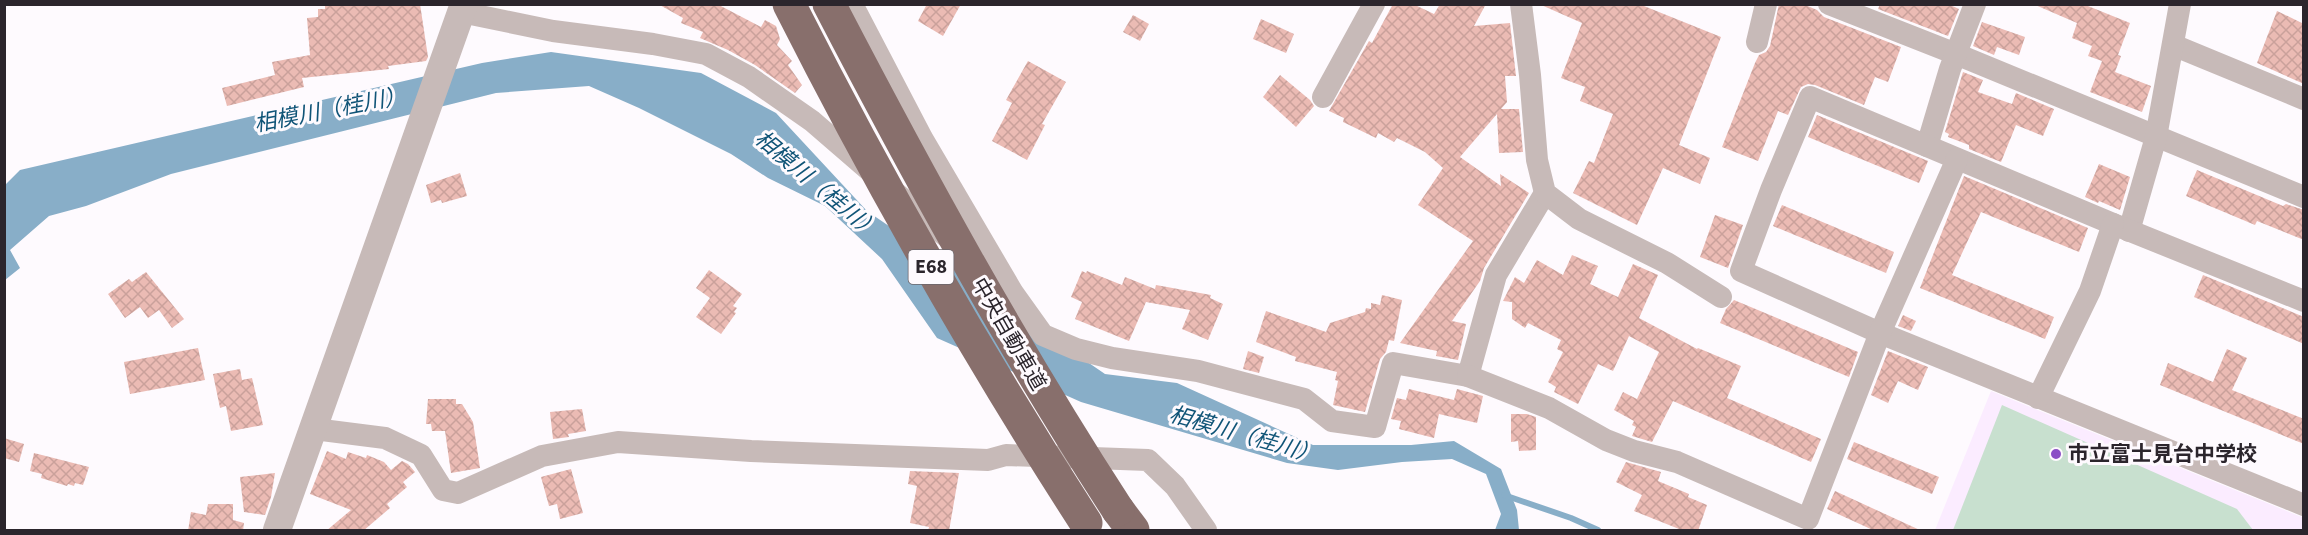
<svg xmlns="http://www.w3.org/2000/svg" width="2308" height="535" viewBox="0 0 2308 535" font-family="'Source Sans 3','Noto Sans JP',sans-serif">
<defs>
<pattern id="building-cross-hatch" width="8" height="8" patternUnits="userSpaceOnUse" patternTransform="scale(1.5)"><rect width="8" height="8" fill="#ebbbb4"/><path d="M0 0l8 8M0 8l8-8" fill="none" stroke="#caa19b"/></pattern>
</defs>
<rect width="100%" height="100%" fill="#fefafe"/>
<polygon fill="#fbecff" points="1991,391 2304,518 2303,530 1935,530"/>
<polygon fill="#c8e0cf" points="2002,405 2237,509 2253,530 1953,530"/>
<polygon fill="#88aec8" points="551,52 701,73 776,113 867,211 1105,374 1177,383 1313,445 1411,445 1454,441 1501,469 1517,510 1519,530 1495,530 1501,514 1486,474 1452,459 1402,462 1338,470 1287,463 1081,402 937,338 882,259 825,206 768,178 731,154 639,108 589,86 496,93 171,174 86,206 49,216 10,250 20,268 5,280 5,185 20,170 482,63"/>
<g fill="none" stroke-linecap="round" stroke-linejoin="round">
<polyline stroke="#88aec8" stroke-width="6" points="1504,495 1571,518 1598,530"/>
</g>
<g fill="url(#building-cross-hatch)">
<polygon points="325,4 420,4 428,57 426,61 388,66 389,69 302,78 304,87 227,106 222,88 275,75 272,62 310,55 307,18 318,17 318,9 325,9"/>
<polygon points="658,4 717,4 761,27 765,20 776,26 780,39 777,45 792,61 788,65 802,85 795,93 755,65 728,50 700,38 703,32 681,23 683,18"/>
<polygon points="927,4 961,4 943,36 918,21"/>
<polygon points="1393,4 1413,4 1434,14 1440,4 1486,4 1474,26 1510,23 1516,76 1505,76 1507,102 1501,109 1519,109 1523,152 1499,153 1497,114 1460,157 1501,186 1500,174 1529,193 1484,268 1480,281 1452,321 1466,324 1458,360 1436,356 1437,351 1400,343 1473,241 1418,205 1443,168 1425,152 1397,138 1394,142 1378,133 1376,138 1343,122 1344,118 1329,111 1369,41 1372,43"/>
<polygon points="1539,4 1639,4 1721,37 1679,145 1710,158 1700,184 1663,168 1637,225 1573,193 1589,161 1594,163 1613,114 1580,101 1585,87 1561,78 1582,23"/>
<polygon points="1779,4 1803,4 1817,10 1824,17 1901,47 1888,82 1875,77 1864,105 1815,85 1808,84 1801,87 1788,115 1778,111 1758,161 1722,147 1755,63 1759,55 1766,52 1770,46"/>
<polygon points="1880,4 1948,4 1959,9 1948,36 1878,9"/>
<polygon points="2033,4 2083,4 2130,23 2118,55 2121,56 2115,72 2151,86 2142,112 2090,92 2102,61 2088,56 2092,46 2072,38 2077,23"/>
<polygon points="2277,11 2304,24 2304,84 2257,63"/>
<polygon points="1133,15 1149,24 1140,41 1123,32"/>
<polygon points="1261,19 1294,34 1286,53 1253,39"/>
<polygon points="1982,22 2025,37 2019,55 1997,47 1994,55 1973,46"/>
<polygon points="1028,61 1066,82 1042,124 1045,125 1027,160 992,141 1012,103 1006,100"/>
<polygon points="1963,72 1983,80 1978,92 2012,104 2016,93 2054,109 2043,136 2016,125 2001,162 1969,149 1969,145 1948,137 1949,134 1945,132"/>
<polygon points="1280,75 1310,100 1314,106 1296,127 1263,97"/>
<polygon points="1817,115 1928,161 1919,183 1808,137"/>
<polygon points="2099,164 2130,177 2120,210 2099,201 2098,203 2085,197"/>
<polygon points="2197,170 2283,206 2286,204 2304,210 2304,240 2257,221 2255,225 2186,196"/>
<polygon points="460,173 467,196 442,203 441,200 431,203 426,185"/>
<polygon points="1964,176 2088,228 2079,252 1981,212 1952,275 2054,317 2045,339 1920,288"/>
<polygon points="1782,205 1894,252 1886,273 1773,226"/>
<polygon points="1715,215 1743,225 1728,268 1700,257"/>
<polygon points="1572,255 1598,266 1590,284 1618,297 1633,264 1658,275 1639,318 1697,349 1698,348 1741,366 1727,398 1821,439 1811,462 1673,401 1652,442 1632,436 1636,427 1632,425 1634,421 1614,410 1623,392 1637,399 1659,352 1629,336 1613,371 1598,364 1578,404 1554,392 1556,387 1548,382 1563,352 1557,349 1561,340 1528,323 1525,328 1512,319 1512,302 1503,301 1515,277 1524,283 1537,260 1563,275"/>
<polygon points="709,270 742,294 733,306 737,308 734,312 736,313 721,334 696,317 710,298 696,288"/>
<polygon points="1082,271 1086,273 1087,271 1122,285 1125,277 1155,289 1156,285 1211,295 1210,298 1223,304 1208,340 1182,329 1190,310 1146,302 1129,341 1075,319 1082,302 1071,297"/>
<polygon points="146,272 184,319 172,328 159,310 148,318 140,307 125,318 108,294 129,279 132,282"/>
<polygon points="2203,275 2304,317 2304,344 2194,297"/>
<polygon points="1382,295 1402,300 1394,341 1389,340 1386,352 1380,359 1365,412 1333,405 1338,381 1335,380 1337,372 1295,361 1296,357 1256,342 1266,311 1326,332 1330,323 1365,312 1366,308 1371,309 1371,303 1380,305"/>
<polygon points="1734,300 1858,352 1849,377 1720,323 1726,309"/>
<polygon points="1903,315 1916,321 1911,331 1898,326"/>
<polygon points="198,348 205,380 130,394 124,362"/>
<polygon points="2227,349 2247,358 2232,390 2304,419 2304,444 2160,385 2168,363 2213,382"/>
<polygon points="1248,351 1264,357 1259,373 1243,369"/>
<polygon points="1888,351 1928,367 1918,390 1898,381 1888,403 1871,395"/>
<polygon points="240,369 242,380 252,378 263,425 231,431 226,406 220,408 213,374"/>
<polygon points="1409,389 1454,400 1457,389 1483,396 1477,423 1439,414 1434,438 1399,429 1401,421 1391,419 1397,398 1406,400"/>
<polygon points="428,399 456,399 456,404 462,404 473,422 480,468 451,473 445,431 432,431 431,424 426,424"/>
<polygon points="582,409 586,431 568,434 569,437 553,439 550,412"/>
<polygon points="1511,414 1527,414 1536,417 1536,450 1519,451 1518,441 1511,442"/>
<polygon points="4,438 24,444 19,462 4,458"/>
<polygon points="1854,442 1939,477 1932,494 1847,459"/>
<polygon points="327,451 346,459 348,452 366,458 367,455 384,462 391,470 402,461 408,464 415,472 403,482 407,487 387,504 390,508 363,531 326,531 351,510 310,494"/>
<polygon points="34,453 89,467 83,485 75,483 74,486 68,484 67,486 41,478 42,474 30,471"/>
<polygon points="1626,462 1661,472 1658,481 1689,494 1688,497 1707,505 1698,531 1684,531 1634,511 1642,495 1616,482"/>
<polygon points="571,469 583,513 560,519 557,504 549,506 541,477"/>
<polygon points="910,471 959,473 949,531 928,531 929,527 910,523 917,486 908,484"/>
<polygon points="275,473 271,497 265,515 244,512 240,477"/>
<polygon points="1835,491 1922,531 1875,531 1827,509"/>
<polygon points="208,504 233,504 233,520 244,523 243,531 188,531 191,512 206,515"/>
</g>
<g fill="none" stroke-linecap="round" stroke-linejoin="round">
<g stroke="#c7bab8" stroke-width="22">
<polyline points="852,4 922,138 1013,293 1043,335 1076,349 1112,358 1198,371 1304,399 1332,421 1375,427 1393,363 1468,376 1496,275 1545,193"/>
<polyline points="1521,4 1530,75 1537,160 1545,193 1579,219 1667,263 1721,297"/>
<polyline points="1829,4 1956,54 2304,197"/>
<polyline points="461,12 553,31 653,44 706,54 749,77 812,121 871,172"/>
<polyline points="1757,42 1766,4"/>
<polyline points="2173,45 2304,99"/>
<polyline points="1323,97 1374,4"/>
<polyline points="1927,146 1950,69 1975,4"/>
<polyline points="896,193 948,238"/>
<polyline points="2129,231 2156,137 2180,4"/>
<polyline points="2304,301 2113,224 1810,97 1771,190 1741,271 1880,333 2304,505"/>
<polyline points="1468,376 1549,408 1606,440 1634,451 1677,462 1808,519 1880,333 1957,159"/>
<polyline points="2038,398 2090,291 2113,224"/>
<polyline points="314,429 385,438 421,455 443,490 458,493 542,456 618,442 751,451 988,460 1006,455 1148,460 1175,486 1206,530"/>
</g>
<polyline stroke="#c7bab8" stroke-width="28" points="277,530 464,4"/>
<polyline stroke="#886f6c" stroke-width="33" points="1118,510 1133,530"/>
<g stroke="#886f6c" stroke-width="33">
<path d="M789,4C879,182 978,356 1086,523"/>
<path d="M829,4C919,177 1012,347 1118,510"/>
</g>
</g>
<circle fill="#8b4fc6" stroke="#fefafe" stroke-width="2" cx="2056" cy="454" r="6"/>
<g text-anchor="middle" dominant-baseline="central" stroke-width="6" stroke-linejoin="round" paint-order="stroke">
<rect fill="#fefafe" stroke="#6a656b" stroke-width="1.5" x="908.5" y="250" width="45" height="34" rx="4.5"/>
<g font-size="20" font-weight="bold" fill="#2b252c">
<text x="931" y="267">E68</text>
</g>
<g font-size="21" fill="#2b252c" stroke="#fefafe">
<text transform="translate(1009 334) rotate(60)">中央自動車道</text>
</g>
<g font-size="21" font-weight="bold" fill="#2b252c" stroke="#fefafe" text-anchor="start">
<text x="2068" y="454">市立富士見台中学校</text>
</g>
<g font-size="22" font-style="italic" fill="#105477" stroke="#fefafe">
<text transform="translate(330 110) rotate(-11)">相模川（桂川）</text>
<text transform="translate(817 185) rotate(40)">相模川（桂川）</text>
<text transform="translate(1244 435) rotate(16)">相模川（桂川）</text>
</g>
</g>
<rect width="2308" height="535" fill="none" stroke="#2b252c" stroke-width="12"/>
</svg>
